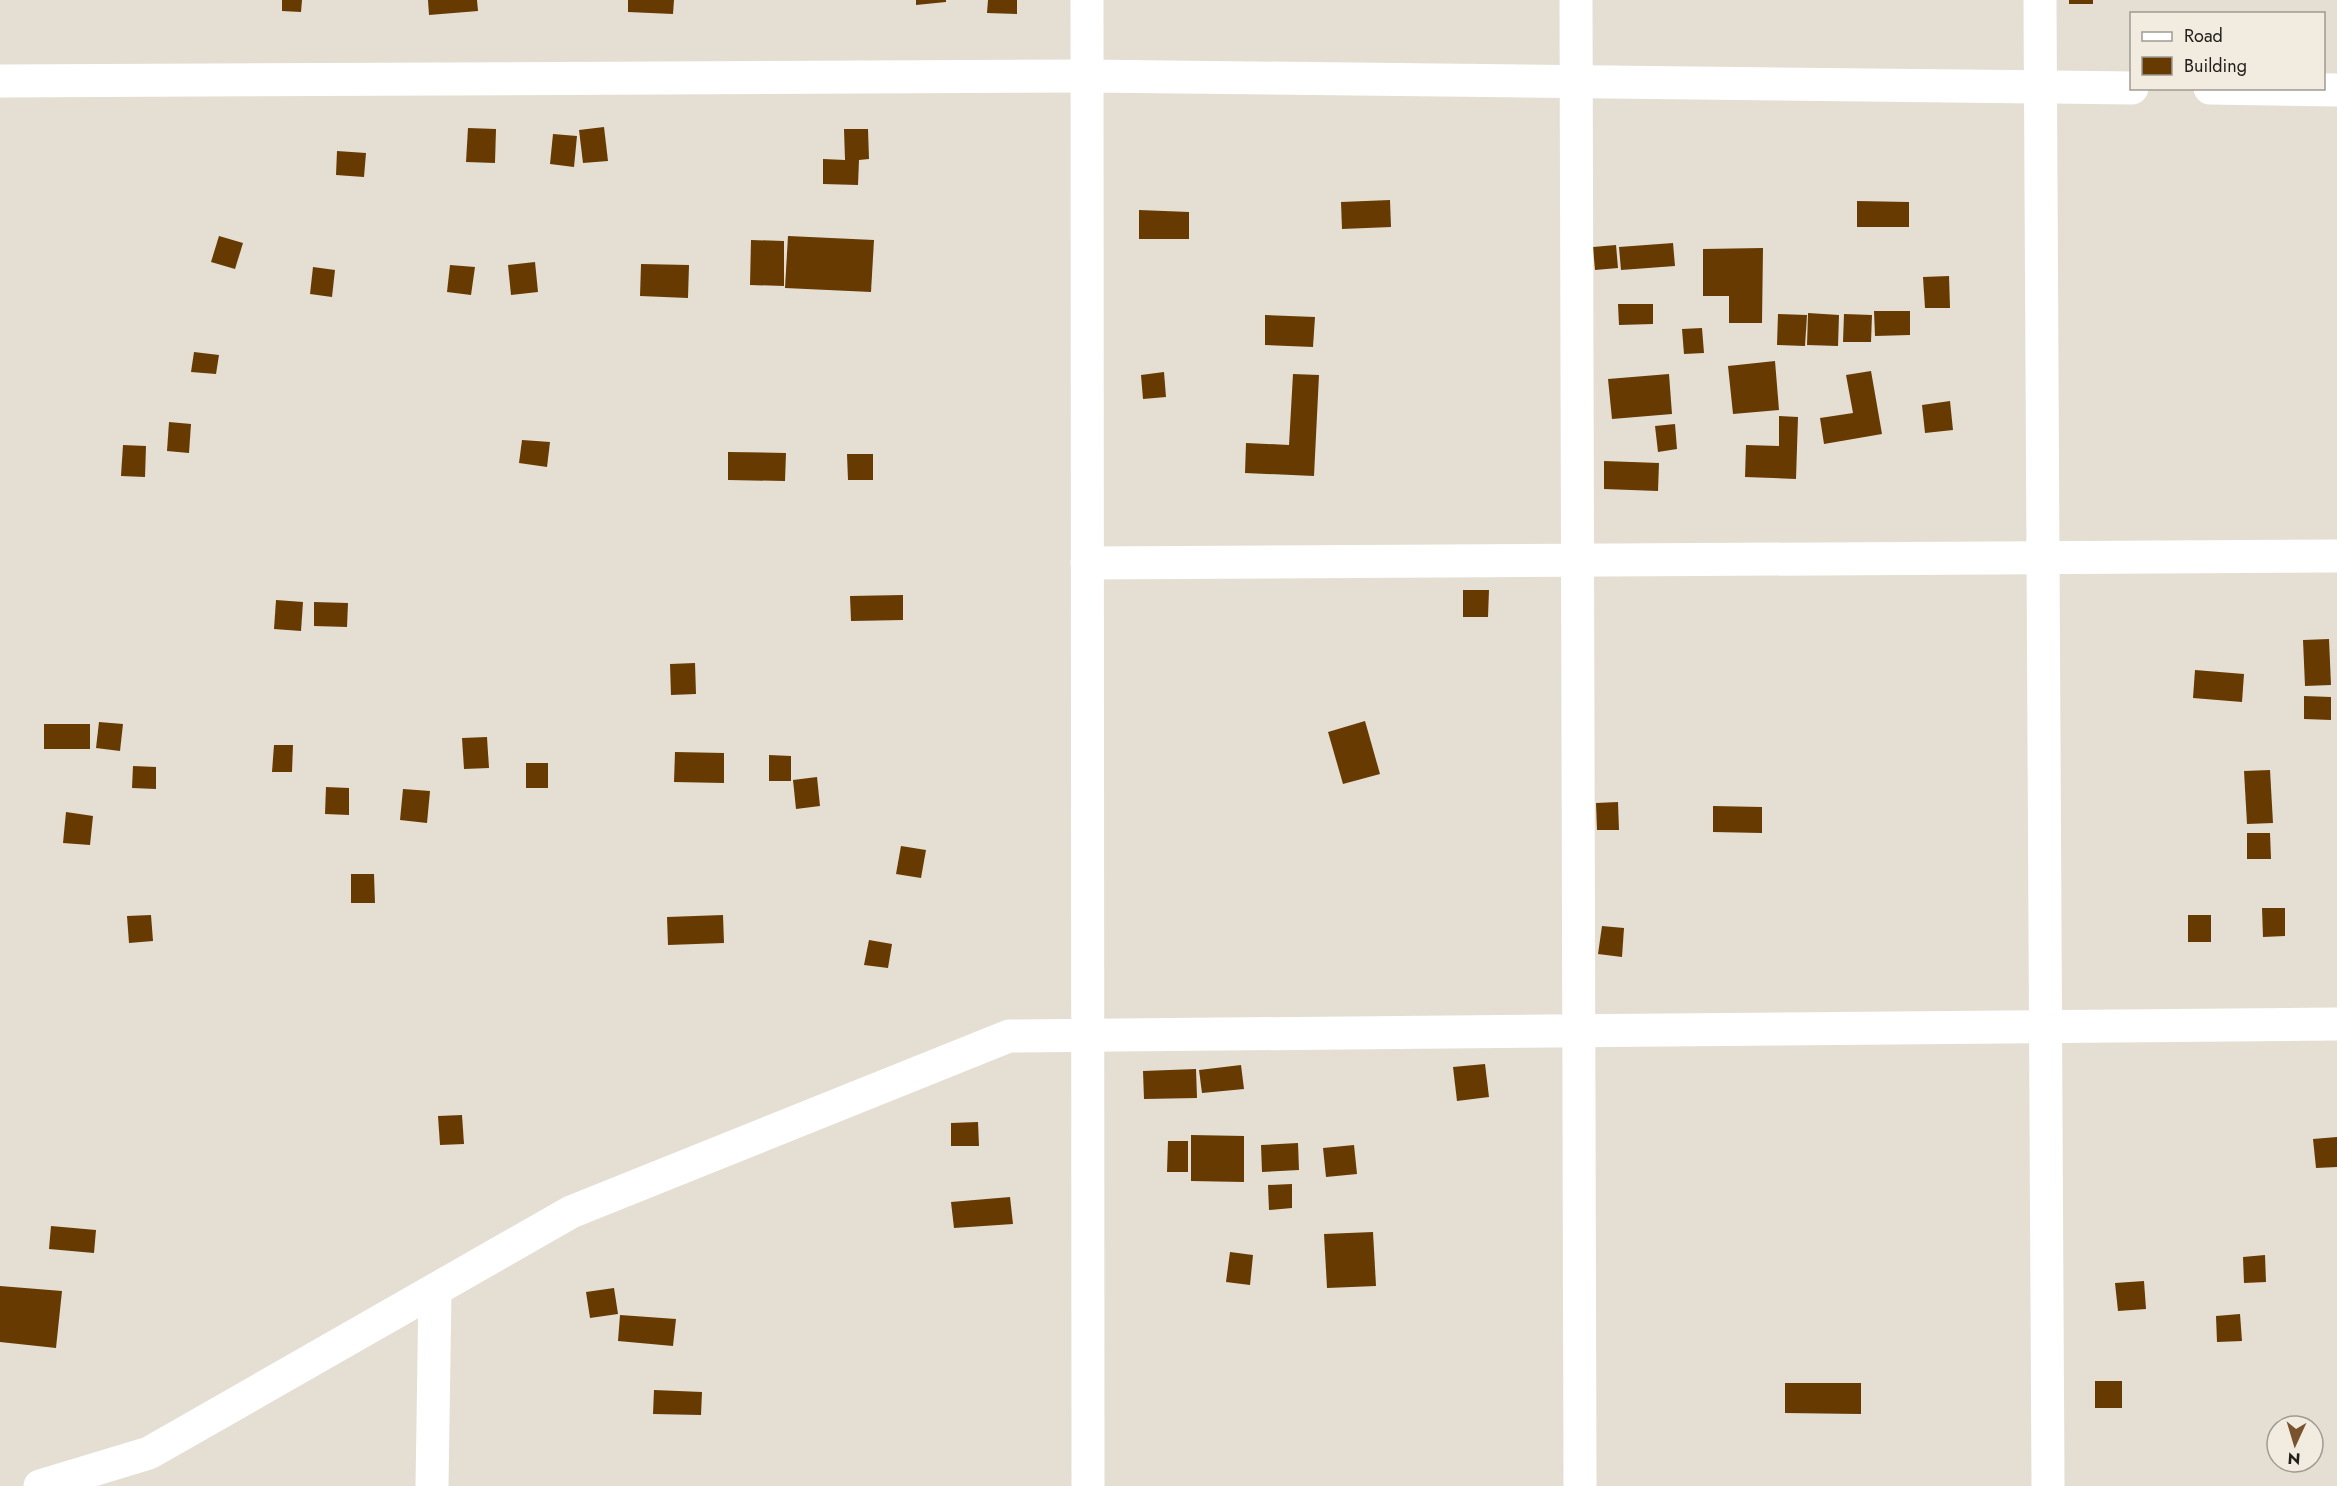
<svg xmlns="http://www.w3.org/2000/svg" width="2337" height="1486" viewBox="0 0 2337 1486" font-family="Jost,sans-serif">
<rect width="100%" height="100%" fill="#e5ded3"/>
<g fill="#673a02">
<polygon points="282,0 302,0 301,12 282,11"/>
<polygon points="428,0 477,0 478,11 429,15"/>
<polygon points="628,0 674,0 673,14 628,12"/>
<polygon points="916,0 946,0 946,2 916,5"/>
<polygon points="988,0 1017,0 1017,14 987,13"/>
<rect x="2069" y="0" width="24" height="4"/>
<polygon points="604,127 608,161 583,163 579,130"/>
<polygon points="468,128 496,129 495,163 466,162"/>
<polygon points="844,129 868,129 869,159 859,160 858,185 823,184 823,159 845,160"/>
<polygon points="553,134 577,136 574,167 550,164"/>
<polygon points="337,151 366,153 364,177 336,175"/>
<polygon points="1390,200 1391,227 1342,229 1341,202"/>
<polygon points="1857,201 1909,202 1909,227 1857,227"/>
<polygon points="1139,210 1189,212 1189,239 1139,239"/>
<polygon points="219,236 243,243 235,269 211,262"/>
<polygon points="788,236 874,240 871,292 785,288"/>
<polygon points="751,240 784,241 784,286 750,285"/>
<polygon points="1673,243 1675,266 1621,270 1619,247"/>
<polygon points="1616,245 1618,268 1595,270 1593,247"/>
<polygon points="1763,248 1762,323 1729,323 1729,296 1703,296 1703,249"/>
<polygon points="535,262 538,292 511,295 508,265"/>
<polygon points="641,264 689,265 688,298 640,296"/>
<polygon points="450,265 475,267 471,295 447,292"/>
<polygon points="313,267 335,270 332,297 310,294"/>
<polygon points="1949,276 1950,308 1925,308 1923,277"/>
<polygon points="1618,304 1653,304 1653,324 1619,325"/>
<polygon points="1874,311 1910,311 1910,335 1875,336"/>
<polygon points="1808,313 1839,315 1838,346 1807,345"/>
<polygon points="1778,314 1807,315 1805,346 1777,345"/>
<polygon points="1844,314 1872,315 1871,342 1843,342"/>
<polygon points="1265,315 1315,317 1313,347 1265,345"/>
<polygon points="1702,328 1704,353 1684,354 1682,329"/>
<polygon points="194,352 219,355 216,374 191,372"/>
<polygon points="1775,361 1779,410 1733,414 1728,366"/>
<polygon points="1871,371 1882,434 1824,444 1820,418 1853,413 1846,375"/>
<polygon points="1164,372 1166,397 1143,399 1141,375"/>
<polygon points="1293,374 1319,375 1314,476 1245,473 1246,443 1289,445"/>
<polygon points="1669,374 1672,414 1612,419 1608,379"/>
<polygon points="1950,401 1953,430 1925,433 1922,405"/>
<polygon points="1779,416 1798,417 1796,479 1745,477 1746,445 1779,446"/>
<polygon points="169,422 191,424 189,453 167,451"/>
<polygon points="1675,424 1677,449 1658,452 1655,426"/>
<polygon points="522,440 550,442 547,467 519,463"/>
<polygon points="123,445 146,446 145,477 121,476"/>
<polygon points="728,452 786,453 785,481 728,480"/>
<polygon points="847,454 873,454 873,480 848,480"/>
<polygon points="1604,461 1659,463 1658,491 1604,489"/>
<polygon points="1463,590 1489,590 1488,617 1463,617"/>
<polygon points="903,595 903,620 851,621 850,596"/>
<polygon points="276,600 303,602 301,631 274,629"/>
<polygon points="314,602 348,603 347,627 314,626"/>
<polygon points="2329,639 2331,685 2305,686 2303,640"/>
<polygon points="695,663 696,694 671,695 670,664"/>
<polygon points="2195,670 2244,674 2242,702 2193,698"/>
<polygon points="2304,696 2331,697 2331,720 2304,719"/>
<polygon points="1365,721 1380,774 1343,784 1328,732"/>
<polygon points="99,722 123,724 120,751 96,748"/>
<rect x="44" y="724" width="46" height="25"/>
<polygon points="487,737 489,768 464,769 462,738"/>
<polygon points="274,745 293,745 292,772 272,772"/>
<polygon points="675,752 724,753 724,783 674,782"/>
<polygon points="769,755 791,756 791,781 769,781"/>
<rect x="526" y="763" width="22" height="25"/>
<polygon points="133,766 156,767 156,789 132,788"/>
<polygon points="2270,770 2273,823 2247,824 2244,771"/>
<polygon points="817,777 820,806 796,809 793,780"/>
<polygon points="326,787 349,788 349,815 325,814"/>
<polygon points="403,789 430,791 427,823 400,820"/>
<polygon points="1618,802 1619,830 1597,830 1596,803"/>
<polygon points="1713,806 1762,807 1762,833 1713,832"/>
<polygon points="66,812 93,816 90,845 63,843"/>
<polygon points="2247,833 2270,833 2271,859 2247,859"/>
<polygon points="901,846 926,850 921,878 896,874"/>
<polygon points="351,874 374,874 375,903 351,903"/>
<polygon points="2262,908 2285,908 2285,936 2263,937"/>
<polygon points="151,915 153,941 129,943 127,916"/>
<polygon points="723,915 724,943 668,945 667,917"/>
<rect x="2188" y="915" width="23" height="27"/>
<polygon points="1602,926 1624,928 1622,957 1598,954"/>
<polygon points="869,940 892,944 888,968 864,965"/>
<polygon points="1485,1064 1489,1097 1457,1101 1453,1067"/>
<polygon points="1241,1065 1244,1089 1202,1093 1199,1070"/>
<polygon points="1196,1069 1197,1098 1144,1099 1143,1071"/>
<polygon points="462,1115 464,1144 440,1145 438,1116"/>
<polygon points="978,1122 979,1146 951,1146 951,1123"/>
<polygon points="1191,1135 1244,1136 1244,1182 1191,1181"/>
<polygon points="2337,1137 2337,1167 2316,1168 2313,1139"/>
<polygon points="1168,1141 1188,1141 1188,1172 1167,1172"/>
<polygon points="1298,1143 1299,1170 1262,1172 1261,1145"/>
<polygon points="1354,1145 1357,1174 1326,1177 1323,1148"/>
<polygon points="1292,1184 1292,1208 1269,1210 1268,1185"/>
<polygon points="1010,1197 1013,1224 954,1228 951,1202"/>
<polygon points="51,1226 96,1230 94,1253 49,1249"/>
<polygon points="1373,1232 1376,1286 1327,1288 1324,1234"/>
<polygon points="1230,1252 1253,1255 1250,1285 1226,1282"/>
<polygon points="2265,1255 2266,1282 2244,1283 2243,1257"/>
<polygon points="2144,1281 2146,1309 2118,1311 2115,1283"/>
<polygon points="0,1286 62,1291 56,1348 0,1342"/>
<polygon points="614,1288 618,1314 590,1318 586,1292"/>
<polygon points="2240,1314 2242,1341 2217,1342 2216,1316"/>
<polygon points="620,1315 676,1319 673,1346 618,1341"/>
<rect x="2095" y="1381" width="27" height="27"/>
<polygon points="1785,1383 1861,1383 1861,1414 1785,1413"/>
<polygon points="654,1390 702,1392 701,1415 653,1414"/>
</g>
<g fill="none" stroke-linecap="round" stroke-linejoin="round">
<g stroke="#fff" stroke-width="33">
<polyline points="1087,0 1088,1486"/>
<polyline points="1576,0 1580,1486"/>
<polyline points="2040,0 2048,1486"/>
<polyline points="0,81 1087,76 2132,88"/>
<polyline points="2210,88 2337,90"/>
<polyline points="1087,563 2337,556"/>
<polyline points="432,1486 435,1290"/>
</g>
<polyline stroke="#fff" stroke-width="33" points="40,1486 149,1453 571,1212 1009,1036 2337,1024"/>
</g>
<rect x="2130" y="12" width="195" height="78" fill="#f2ebe0" stroke="#9f9a92" stroke-width="1.5"/>
<rect x="2142" y="32" width="30" height="9" fill="#ffffff" stroke="#9f9a92" stroke-width="1.5"/>
<text x="2184" y="42" font-size="18" fill="#23201c">Road</text>
<rect x="2142" y="57" width="30" height="18" fill="#673a02" stroke="#9f9a92" stroke-width="1.5"/>
<text x="2184" y="72" font-size="18" fill="#23201c">Building</text>
<g transform="translate(2295 1444) rotate(184)"><circle r="28" fill="#f2ebe0" stroke="#9f9a92" stroke-width="1.5"/>
<path d="M0-4.5L10 22L0 15L-10 22Z" fill="#78532e"/>
<text y="-9" font-size="16" font-weight="bold" text-anchor="middle" fill="#23201c">N</text>
</g>
</svg>
